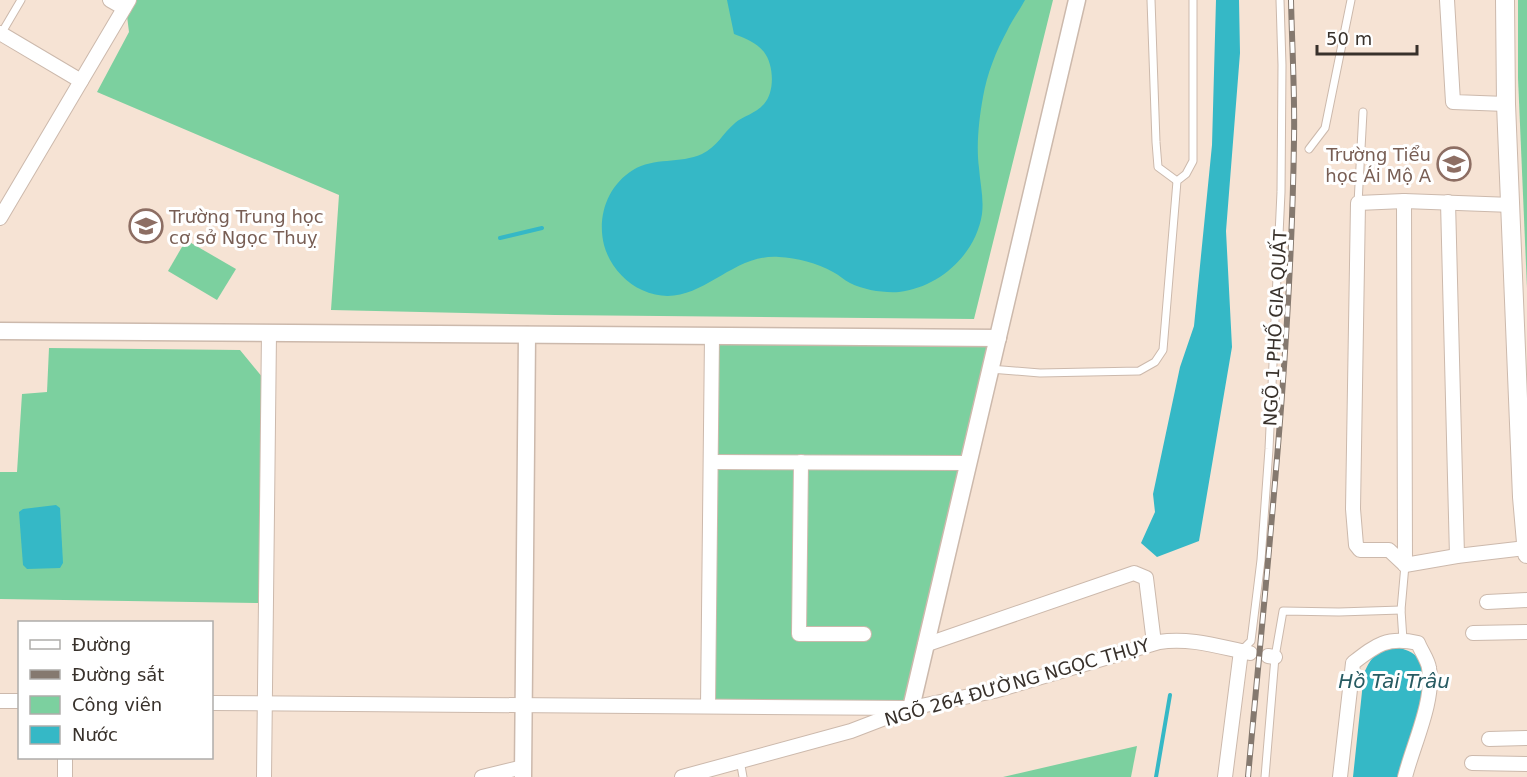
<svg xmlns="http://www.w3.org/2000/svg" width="1527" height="777" viewBox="0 0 1527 777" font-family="'DejaVu Sans',sans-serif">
<rect width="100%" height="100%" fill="#f6e3d4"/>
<g fill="#7cd09f">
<polygon points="125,0 1053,0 974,319 555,315 331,310 339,195 97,92 129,32"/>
<polygon points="1518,0 1527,0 1527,288 1518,78"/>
<polygon points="186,240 236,269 217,300 168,271"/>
<polygon points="712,336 998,338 911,708 709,706"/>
<polygon points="49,348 240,350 263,378 261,603 0,599 0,472 17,472 22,394 47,392"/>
<polygon points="1137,746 1131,777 1003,777"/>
</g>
<g fill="#35b8c6">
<path d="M727,0H1025C1019,11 1012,20 1007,31C996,51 987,74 983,97C979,119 976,146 979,168C980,183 984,198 982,214C976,254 940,287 899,292C883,293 864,290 850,283C844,280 839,275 833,272C817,263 797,258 779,257C727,253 696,315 642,290C624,282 609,264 604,245C597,217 607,186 633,170C654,157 680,164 702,154C717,147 723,133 735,123C743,116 755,114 764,104C775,92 774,65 764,52C756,42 744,38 734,34Z"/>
<polygon points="1216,0 1239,0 1240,53 1226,231 1232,347 1199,541 1157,557 1141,543 1155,512 1153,494 1180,367 1194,326 1212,145"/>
<polygon points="56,505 60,508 63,563 60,568 27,569 23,565 19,512 23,509"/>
<path d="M1388,647C1438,648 1423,690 1415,722C1410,740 1405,759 1400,777H1353L1364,673C1370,660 1374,653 1388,647Z"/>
</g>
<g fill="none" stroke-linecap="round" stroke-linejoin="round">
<g stroke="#35b8c6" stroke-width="4">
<polyline points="500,238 542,228"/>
<polyline points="1156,777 1170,695"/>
</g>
<g stroke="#ccb9ac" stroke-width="9">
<g id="service">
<polyline points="1151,0 1156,142 1158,167 1177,181"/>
<polyline points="1,34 21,0"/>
<polyline points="1309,149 1325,128 1351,0"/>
<polyline points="1358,203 1363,112"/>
<polyline points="990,369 1040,373 1139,371 1155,362 1163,350 1177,181 1186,174 1193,161 1193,0"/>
<polyline points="1403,640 1401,610 1405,565"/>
<polyline points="1241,651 1251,641 1261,560 1269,449 1281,192 1282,65 1280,0"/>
<polyline points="740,760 743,777"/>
<polyline points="1265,777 1275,657 1283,611 1339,612 1401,610"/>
</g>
</g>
<g stroke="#ccb9ac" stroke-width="16">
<g id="minor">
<polyline points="110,0 124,8"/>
<polyline points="1447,0 1453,102 1506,104"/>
<polyline points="0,33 81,81"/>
<polyline points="1404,201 1405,565"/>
<polyline points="1448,202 1457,556"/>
<polyline points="0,218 129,0"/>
<polyline points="711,462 968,463"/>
<polyline points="801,462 799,634 864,634"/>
<polyline points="1405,565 1389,550 1360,550 1356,545 1353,509 1358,203 1404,201 1512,205"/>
<polyline points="1405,565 1457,556 1526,548"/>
<polyline points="1487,602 1527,600"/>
<polyline points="1473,633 1527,632"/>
<polyline points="925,645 1134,573 1146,578 1154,643"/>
<polyline points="1268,656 1275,657"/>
<polyline points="0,701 20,701"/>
<polyline points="212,703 911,708"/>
<polyline points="708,706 712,336"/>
<polyline points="1489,739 1527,738"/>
<polyline points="1472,763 1527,764"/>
<polyline points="65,777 65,758"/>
<polyline points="264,777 269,333"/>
<polyline points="482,777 523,767"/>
<path d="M682,777L851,731L911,708L994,691L1159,642C1190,637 1220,647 1250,653"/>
<polyline points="1225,777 1241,651"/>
<path d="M1340,777L1353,663C1376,645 1387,636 1418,643C1421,651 1428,660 1429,668C1435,700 1413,745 1405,777"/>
</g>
</g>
<g stroke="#ccb9ac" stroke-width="19">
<g id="tertiary">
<polyline points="0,331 998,338"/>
<polyline points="911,708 1077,0"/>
<polyline points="523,777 527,335"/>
</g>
</g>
<g stroke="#ccb9ac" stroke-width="20">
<polyline id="secondary" points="1505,0 1506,104 1522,497 1527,554"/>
</g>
<use href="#service" stroke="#fff" stroke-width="7"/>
<use href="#minor" stroke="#fff" stroke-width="14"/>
<use href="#tertiary" stroke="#fff" stroke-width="16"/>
<use href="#secondary" stroke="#fff" stroke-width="18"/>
<g stroke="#85796f" stroke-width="6">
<path id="rail" d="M1248,777C1267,565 1291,353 1294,140C1295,94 1292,47 1291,0"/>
</g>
<use href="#rail" stroke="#fff" stroke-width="4" stroke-dasharray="11" stroke-linecap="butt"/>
</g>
<defs>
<g id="school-ring" transform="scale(1.725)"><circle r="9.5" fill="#fff" stroke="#8d6e63" stroke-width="1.5"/><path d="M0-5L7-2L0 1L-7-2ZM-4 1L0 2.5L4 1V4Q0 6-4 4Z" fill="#8d6e63"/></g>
</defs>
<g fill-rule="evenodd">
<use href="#school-ring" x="1454" y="164"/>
<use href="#school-ring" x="146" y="226"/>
</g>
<g text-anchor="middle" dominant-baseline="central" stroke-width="6" stroke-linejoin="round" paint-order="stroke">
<g font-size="18" fill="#785e54" stroke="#fff" text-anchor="end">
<text x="1431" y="154">Trường Tiểu<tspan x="1431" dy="21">học Ái Mộ A</tspan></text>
<text x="169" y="216" text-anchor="start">Trường Trung học<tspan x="169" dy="21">cơ sở Ngọc Thuỵ</tspan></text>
</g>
<g font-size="18" fill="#38312b" stroke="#fff">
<text transform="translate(1275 328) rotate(-87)">NGÕ 1 PHỐ GIA QUẤT</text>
<text transform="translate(1017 682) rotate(-16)">NGÕ 264 ĐƯỜNG NGỌC THỤY</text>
</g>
<g font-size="20" font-style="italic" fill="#275b62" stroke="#fff">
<text x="1394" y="681">Hồ Tai Trâu</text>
</g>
</g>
<rect x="18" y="621" width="195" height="138" fill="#ffffff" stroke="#afadaa" stroke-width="1.5"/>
<rect x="30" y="640" width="30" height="9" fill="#ffffff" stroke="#afadaa" stroke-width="1.5"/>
<text x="72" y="651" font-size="18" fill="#38312b">Đường</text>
<rect x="30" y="670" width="30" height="9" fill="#85796f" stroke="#afadaa" stroke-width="1.5"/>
<text x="72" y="681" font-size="18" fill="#38312b">Đường sắt</text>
<rect x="30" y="696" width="30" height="18" fill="#7cd09f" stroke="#afadaa" stroke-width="1.5"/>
<text x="72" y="711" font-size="18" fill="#38312b">Công viên</text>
<rect x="30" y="726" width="30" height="18" fill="#35b8c6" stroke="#afadaa" stroke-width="1.5"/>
<text x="72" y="741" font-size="18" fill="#38312b">Nước</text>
<path d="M1317 45v9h100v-9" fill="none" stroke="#38312b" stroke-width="3"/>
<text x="1326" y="45" font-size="18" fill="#38312b" stroke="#ffffff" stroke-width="4.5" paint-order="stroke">50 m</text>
</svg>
